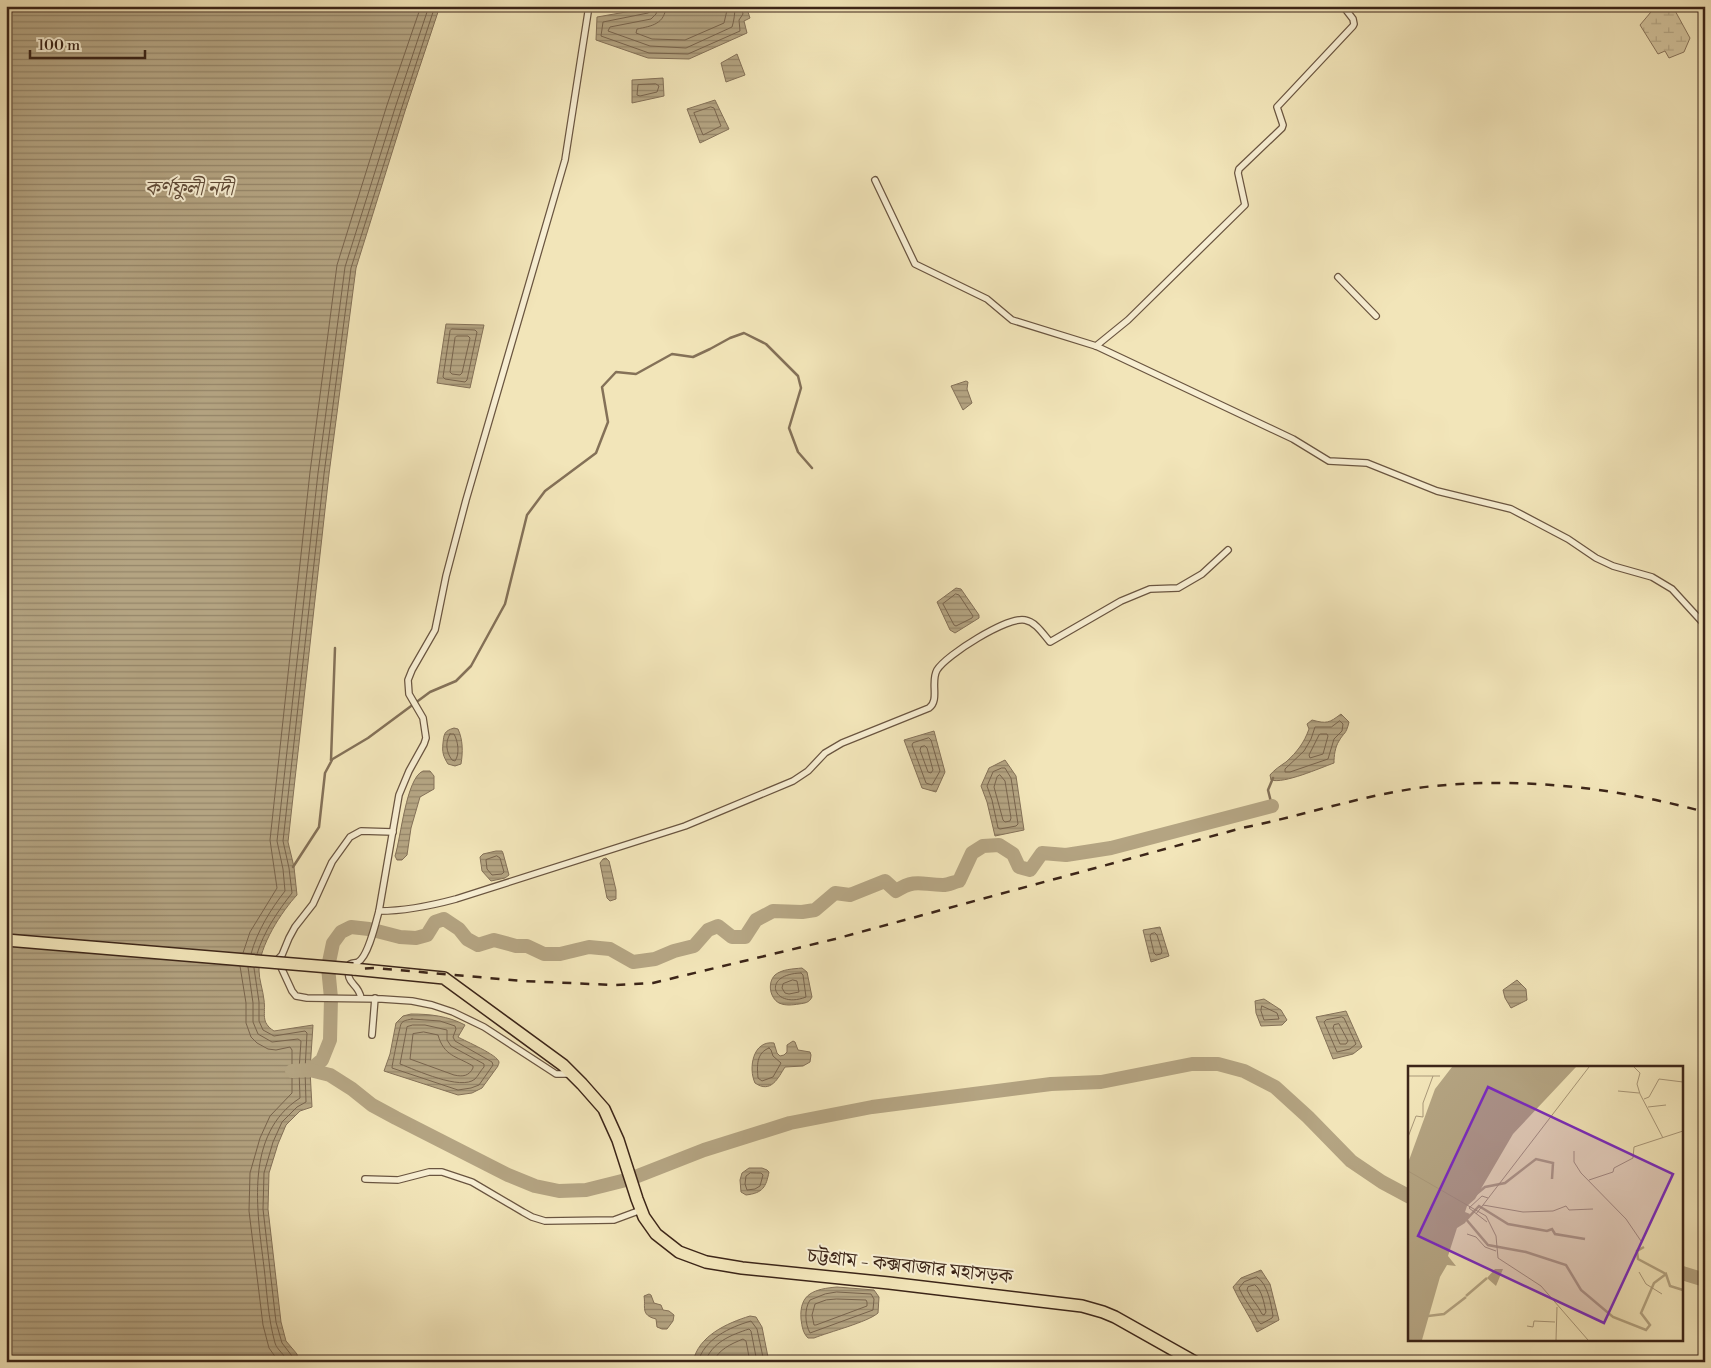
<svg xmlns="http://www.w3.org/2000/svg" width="1711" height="1368" viewBox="0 0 1711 1368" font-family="'Libre Bodoni','Noto Serif Bengali',serif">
<defs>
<pattern id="wetland-marsh" width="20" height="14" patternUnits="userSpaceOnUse" patternTransform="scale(1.25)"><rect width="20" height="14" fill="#d3c49e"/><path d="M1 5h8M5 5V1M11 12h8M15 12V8" fill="none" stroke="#b6a887"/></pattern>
<pattern id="water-rules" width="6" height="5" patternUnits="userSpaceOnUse" patternTransform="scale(1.25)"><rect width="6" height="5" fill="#b4a482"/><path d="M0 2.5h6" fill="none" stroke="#948569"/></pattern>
</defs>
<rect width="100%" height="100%" fill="#f2e5b9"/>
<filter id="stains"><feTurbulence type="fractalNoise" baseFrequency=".004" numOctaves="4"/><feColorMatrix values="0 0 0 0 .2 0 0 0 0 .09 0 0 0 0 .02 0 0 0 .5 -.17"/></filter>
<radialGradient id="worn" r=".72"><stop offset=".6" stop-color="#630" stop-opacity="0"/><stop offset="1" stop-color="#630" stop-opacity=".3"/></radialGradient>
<polygon fill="url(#wetland-marsh)" stroke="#88745b" points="1656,6 1673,7 1690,38 1684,52 1669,58 1665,51 1658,54 1640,25"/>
<g fill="url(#water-rules)" stroke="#847158">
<path d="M6,6H440L405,111L356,268L329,474L288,842L294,867L297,895C282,911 259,946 259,970C259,980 263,990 264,1000C266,1014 260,1022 274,1031L313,1025L310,1070L312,1107L300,1111L286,1125L278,1144L269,1173L268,1209L281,1322L286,1341L297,1354L298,1362H6Z"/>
<polygon points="660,6 746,6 750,18 744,21 747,33 689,59 648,58 596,40 597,17"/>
<polygon points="737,54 745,75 726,82 721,63"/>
<polygon points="663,78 664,96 632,103 632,80"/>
<polygon points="715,100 729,129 700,143 687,109"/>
<polygon points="446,324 484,325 470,388 437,383"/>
<polygon points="966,381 968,382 967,389 972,403 963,410 951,386"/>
<polygon points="956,588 961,589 979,615 979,618 955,633 950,630 937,602"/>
<path d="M1341,714L1349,722C1346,735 1344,732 1339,741C1335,747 1334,756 1334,763C1320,768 1284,784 1271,780L1270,775C1274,770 1280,766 1286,762C1297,752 1304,743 1309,729L1307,724L1312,720C1327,724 1329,723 1341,714Z"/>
<path d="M454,728L458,729C463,740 463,752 461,764L455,766L448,764C443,756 442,752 443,743C444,734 444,731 454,728Z"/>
<polygon points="934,731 945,772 936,792 922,788 904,740"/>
<polygon points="1005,760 1016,776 1024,830 995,836 987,802 981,786 989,768"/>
<path d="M423,771H430L434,776V789L420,797L411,828L407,855L402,860H397L395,856C401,838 406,778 423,771Z"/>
<polygon points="496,851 502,851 503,853 509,875 505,878 491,881 482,871 480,857 483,854"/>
<polygon points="606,858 609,861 616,890 616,899 610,901 607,898 600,863 603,859"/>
<polygon points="1160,927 1169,956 1151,962 1143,930"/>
<path d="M802,968L807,972L812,997C809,1003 805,1003 799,1004C792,1005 786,1006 779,1003C770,998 767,983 775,975C782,969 793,969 802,968Z"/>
<polygon points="1517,980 1526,989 1527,1000 1511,1008 1505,998 1503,990"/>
<polygon points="1264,999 1281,1010 1287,1020 1282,1025 1261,1026 1256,1013 1255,1001"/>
<polygon points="1346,1011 1362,1047 1353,1054 1333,1059 1316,1017"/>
<path d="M411,1014C430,1014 448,1016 465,1025L458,1037C465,1041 498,1055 499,1062C499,1064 498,1065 498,1066L482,1088L472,1093L458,1095L384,1071L390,1054L396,1023L403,1016Z"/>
<path d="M793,1041L795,1042L798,1050L810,1052L811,1055L810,1062L803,1066L785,1067C778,1078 771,1094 755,1083C748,1068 753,1040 774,1043L777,1053L780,1056L784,1055L787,1052V1045Z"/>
<path d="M749,1168H762L767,1170L769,1172C766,1187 763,1193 746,1195L741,1192L740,1180L742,1173Z"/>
<path d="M1261,1270L1270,1284L1279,1320L1257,1332C1250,1316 1240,1303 1233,1287L1241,1278Z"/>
<path d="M837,1287L874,1290L879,1297L878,1313C868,1322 829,1332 814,1338H808C803,1333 802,1327 801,1319C799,1293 815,1289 837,1287Z"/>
<path d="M649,1294L651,1295L654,1303L661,1305L663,1310L669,1311L674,1315L673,1321L667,1329H662L657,1327L656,1319C640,1315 646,1307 644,1296Z"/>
<path d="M750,1316L756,1317L762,1327L769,1362H693C698,1336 727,1323 750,1316Z"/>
</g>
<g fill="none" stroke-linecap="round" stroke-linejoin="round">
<g stroke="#78644d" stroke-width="1">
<polyline points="652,6 651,11 648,13 603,22 601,36 649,53 688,54 740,31 739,20 743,14 741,6"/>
<path d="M658,6L656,14L651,19L610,27L608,31L650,46L686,48L732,27C734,21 735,13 735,6"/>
<path d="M666,6C665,24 652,26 637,29L636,33L652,39L685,40L724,23L728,6"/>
<polygon points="656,84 659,86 657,92 640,96 637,95 638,85"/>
<polygon points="711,107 714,108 721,126 703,135 694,113"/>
<polygon points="452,329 475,330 477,332 467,380 465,382 445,379 443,377 450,331"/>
<polygon points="457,336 468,336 470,338 462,373 460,375 452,374 450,372 455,338"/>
<polygon points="956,594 959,595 973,616 972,618 956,626 954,625 943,604"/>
<polygon points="1340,721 1343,724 1342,731 1334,739 1328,759 1290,772 1285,772 1285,769 1304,751 1311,739 1315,727 1331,727"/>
<path d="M450,734H454C458,741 460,754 455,761L452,760C446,752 445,742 450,734Z"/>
<polygon points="1321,734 1327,734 1328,736 1323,754 1310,758 1309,755 1319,735"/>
<polygon points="929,738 931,740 940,771 932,785 926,783 912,745 913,743"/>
<polygon points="925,746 927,748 933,770 931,773 928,772 920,750 921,747"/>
<polygon points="1002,768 1005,768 1011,778 1018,824 1016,826 1000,829 998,828 992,800 987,786 993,772"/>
<polygon points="1000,775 1005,781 1011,818 1010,821 1005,822 1003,820 994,787 997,777"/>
<polygon points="497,856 500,858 504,872 502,874 492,875 487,869 486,860"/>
<polygon points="1155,933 1157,935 1162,951 1161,954 1156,955 1154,953 1150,936 1151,934"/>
<polyline points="243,953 250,932 277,888 270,840 310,472 337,265 387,105 421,6"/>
<path d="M251,954C257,931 271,909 285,891L283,869L277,841L318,473L345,267L395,108L429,6"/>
<path d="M257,954C264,931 278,911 292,893L289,868L283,841L324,474L351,268L401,110L435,6"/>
<polyline points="240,966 246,1003 246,1023 251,1037 257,1043 268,1049 276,1050 290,1047 292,1050 292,1093 270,1116 260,1138 250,1173 249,1211 263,1325 269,1348 279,1362"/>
<path d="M248,967L253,1003V1022L258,1034L272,1042L298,1039L301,1041L299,1070L300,1098C244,1134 257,1211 264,1267C267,1292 268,1318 275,1343C277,1350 285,1354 287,1362"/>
<polyline points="254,968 259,1002 259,1021 263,1030 274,1036 305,1031 307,1033 305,1070 306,1102 297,1107 282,1122 273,1142 264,1173 263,1209 276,1322 282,1343 292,1356 294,1362"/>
<path d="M801,973L803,975L806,997C773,1010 760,974 801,973Z"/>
<polygon points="793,980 797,981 799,992 789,994 785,993 782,988 783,984"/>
<polygon points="1262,1006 1277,1013 1279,1019 1264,1020 1261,1011"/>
<polygon points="1342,1017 1344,1018 1356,1044 1350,1049 1337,1052 1324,1022 1326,1020"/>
<path d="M412,1019L440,1021L455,1026L456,1029L453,1037L455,1041L492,1062L493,1065L479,1085L471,1088L458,1090L392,1068C392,1065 400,1026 401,1024C403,1020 408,1020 412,1019Z"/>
<polygon points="1339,1024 1348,1041 1346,1044 1340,1044 1333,1028 1334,1025"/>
<path d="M413,1025H425L447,1030V1040L451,1046L484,1064V1067C481,1070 478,1076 475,1079C461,1091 416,1070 400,1064L407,1027Z"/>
<path d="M424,1032L438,1035C444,1056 456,1056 473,1066V1068C469,1076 463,1077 454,1075L410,1059L413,1034Z"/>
<path d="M769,1048L771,1050L773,1056L781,1063L773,1077L762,1081L758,1078C757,1066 756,1053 769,1048Z"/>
<polygon points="757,1173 761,1173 763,1175 760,1186 755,1189 747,1190 745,1184 746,1176 750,1173"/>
<path d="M1257,1277C1268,1284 1271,1304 1273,1316L1272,1318L1261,1324C1256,1320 1256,1315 1252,1310C1247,1302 1243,1297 1239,1288L1244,1282Z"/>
<path d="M1255,1285C1262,1290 1264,1303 1266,1312L1264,1315L1262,1314C1258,1305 1251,1299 1247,1290L1248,1287Z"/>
<path d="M837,1292L871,1294L874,1299L873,1310L810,1333C805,1324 804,1309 810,1300L825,1294Z"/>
<polygon points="837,1299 866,1300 867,1302 867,1306 816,1325 814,1325 812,1315 815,1304 826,1300"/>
<path d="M698,1362C704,1339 730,1327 751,1321L757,1329L764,1362"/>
<path d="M705,1362C712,1342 731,1335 749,1329L751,1331L757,1362"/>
<path d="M713,1362C719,1349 731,1344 743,1339L746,1341L750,1362"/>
</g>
<g stroke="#847158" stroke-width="2.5">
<polyline points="331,760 335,648"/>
<polyline points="1272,806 1268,790 1273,778"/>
<polyline points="293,867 319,827 325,773 332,760 331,760 368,738 430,692 456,681 471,666 505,604 527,515 545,491 596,453 608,422 602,387 616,372 636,374 672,354 693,357 710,349 730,338 744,333 766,344 798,376 801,388 789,428 798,452 812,468"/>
</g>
<g stroke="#b4a482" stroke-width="14">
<path d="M310,1070L322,1060L330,1040L331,998L328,967L333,943L341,932L351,927L369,929L400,937L416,938L427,935L435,922L444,919L459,929L467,939L478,945L494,940L516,946H527L544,954H560L589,947L610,949L633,962L655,959L674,951L694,946L708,930L718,926L732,937H745L756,920L773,911L802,912L815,910L835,893L850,895L885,881L896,891C916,878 922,885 943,885C948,885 954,882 959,881L972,853L983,846L999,845L1013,854L1019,867L1030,870L1042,853L1066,855L1111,848L1272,806"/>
<polyline points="292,1071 310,1070 330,1075 352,1089 372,1105 396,1118 508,1175 535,1186 559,1191 586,1190 630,1179 704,1150 790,1123 872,1107 1051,1084 1101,1082 1192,1064 1218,1064 1244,1071 1275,1087 1308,1117 1351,1161 1382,1182 1410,1197"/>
<polyline points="1682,1273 1705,1280"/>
</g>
<g stroke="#6a5540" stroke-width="8">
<g id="street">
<polyline points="875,180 915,264 987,299 1012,320 1096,346 1293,439 1329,461 1367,463 1437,491 1511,509 1568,539 1596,558 1613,566 1652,577 1672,589 1704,624"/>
<polyline points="1338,277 1376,316"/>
<polyline points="1096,346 1128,320 1245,205 1238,173 1239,169 1282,128 1283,125 1277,107 1353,26 1354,24 1353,19 1343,6"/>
<polyline points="393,832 361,831 350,837 332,862 313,904 295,927 289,938 282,955 279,958 280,965 292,991 296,996 307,998 382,999 412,1001 432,1005 453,1012 484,1027 556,1074 571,1074"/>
<polyline points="379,911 399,795 409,771 424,744 426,738 423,718 409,694 408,680 412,670 435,630 446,576 466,500 565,160 589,6"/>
<path d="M361,998C358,981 344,986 350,964C353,963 355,963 358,962C368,957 376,922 379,911C406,911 430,906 456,899L685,826L793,781L808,771L825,753L842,743L929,708C940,700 930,682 937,670C946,655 1008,616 1025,620C1036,622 1043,634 1050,642L1121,601L1150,589L1178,588L1202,574L1228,550"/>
<polyline points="372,1035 375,998"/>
<polyline points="365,1179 398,1180 429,1172 442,1172 472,1182 523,1212 532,1217 545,1221 614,1220 641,1210"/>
</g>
</g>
<g stroke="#3c2518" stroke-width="14">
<polyline id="highway" points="353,969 444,978 563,1065 582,1084 604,1109 618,1140 637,1199 644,1217 656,1234 679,1252 706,1262 742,1268 889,1283 1082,1306 1103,1312 1115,1317 1195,1362"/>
</g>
<use href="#street" stroke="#f7eed2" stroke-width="5.5"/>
<use href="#highway" stroke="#f2e5b9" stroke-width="11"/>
<path stroke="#3c2518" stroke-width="2.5" stroke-dasharray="9 9" stroke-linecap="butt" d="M6,942L353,969L375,968L523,981L614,985L653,983L835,939L1242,828C1306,815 1369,793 1434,786C1525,777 1617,788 1705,812"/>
<g stroke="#3c2518" stroke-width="14" stroke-linecap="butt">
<polyline id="highway-bridge" points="6,940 353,969"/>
</g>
<use href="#highway-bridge" stroke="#f2e5b9" stroke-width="11"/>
</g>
<g text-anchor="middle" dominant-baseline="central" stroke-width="4" stroke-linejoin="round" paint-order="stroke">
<g font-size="20" fill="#3c2518" stroke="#f7eed2">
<text transform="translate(910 1267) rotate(6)">চট্টগ্রাম - কক্সবাজার মহাসড়ক</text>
</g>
<g font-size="21" font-style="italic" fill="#604b38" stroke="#f7eed2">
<text x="189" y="189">কর্ণফুলী নদী</text>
</g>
</g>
<g transform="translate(1408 1066)">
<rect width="275" height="275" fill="#f2e5b9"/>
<path d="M44,1H168L105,68L67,133L59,140L57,146L62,148L57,157L49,162L40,190L48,200L39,199L32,211L14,274H0V97L27,23ZM87,203H95L88,220L79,212Z" fill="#b4a482"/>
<path fill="none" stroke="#b4a482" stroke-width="2.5" d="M66,130L77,121L97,117L128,93L145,97L144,113M57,152L80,179L118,186L158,199L173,224L205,251L238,264L242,259L233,247L246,217L258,208L262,220L275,224M59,153L71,140L100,158L139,165L144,163L147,168L177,173M236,181L229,185L230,193L258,208M58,230L79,212M20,250L36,248L58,231"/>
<path fill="none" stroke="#a99879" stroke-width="1" d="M226,1L232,7L229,18L232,28L255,72M0,10H32M210,25L231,27M236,33L241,31L251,13L275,16M240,41L258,39M0,71L8,50L15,51V37L25,10M166,85V96L173,107L218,153L233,175M0,105L78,150L88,170L90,192L133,220L180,274M181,114L205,106L206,102L225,92L226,81L275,65M75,139L181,1M68,148L75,139L115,146L145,145L158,140L161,144L185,143M79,156L61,142L74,130L80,132M59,168L68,171L77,181L88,185M231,206L238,218L254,228M119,260L125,261L126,255L147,256M148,274L149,241"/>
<path fill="#7b2cbf" fill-opacity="0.15" stroke="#7b2cbf" stroke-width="2.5" d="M80,21L265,108L196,257L10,170Z"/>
<rect width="275" height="275" fill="none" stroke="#3c2518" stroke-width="2.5"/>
</g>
<rect width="1711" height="1368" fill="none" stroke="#f2e5b9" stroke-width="25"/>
<rect x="8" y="8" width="1696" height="1353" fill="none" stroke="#3c2518" stroke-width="2.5"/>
<rect x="12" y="12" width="1686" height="1343" fill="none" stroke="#3c2518"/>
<path d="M30 50v8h115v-8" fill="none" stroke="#3c2518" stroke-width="2.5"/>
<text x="38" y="50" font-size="15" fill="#3c2518" stroke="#f7eed2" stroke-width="4" paint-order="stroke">100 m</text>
<rect width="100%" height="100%" filter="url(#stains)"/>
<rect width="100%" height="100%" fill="url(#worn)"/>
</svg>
